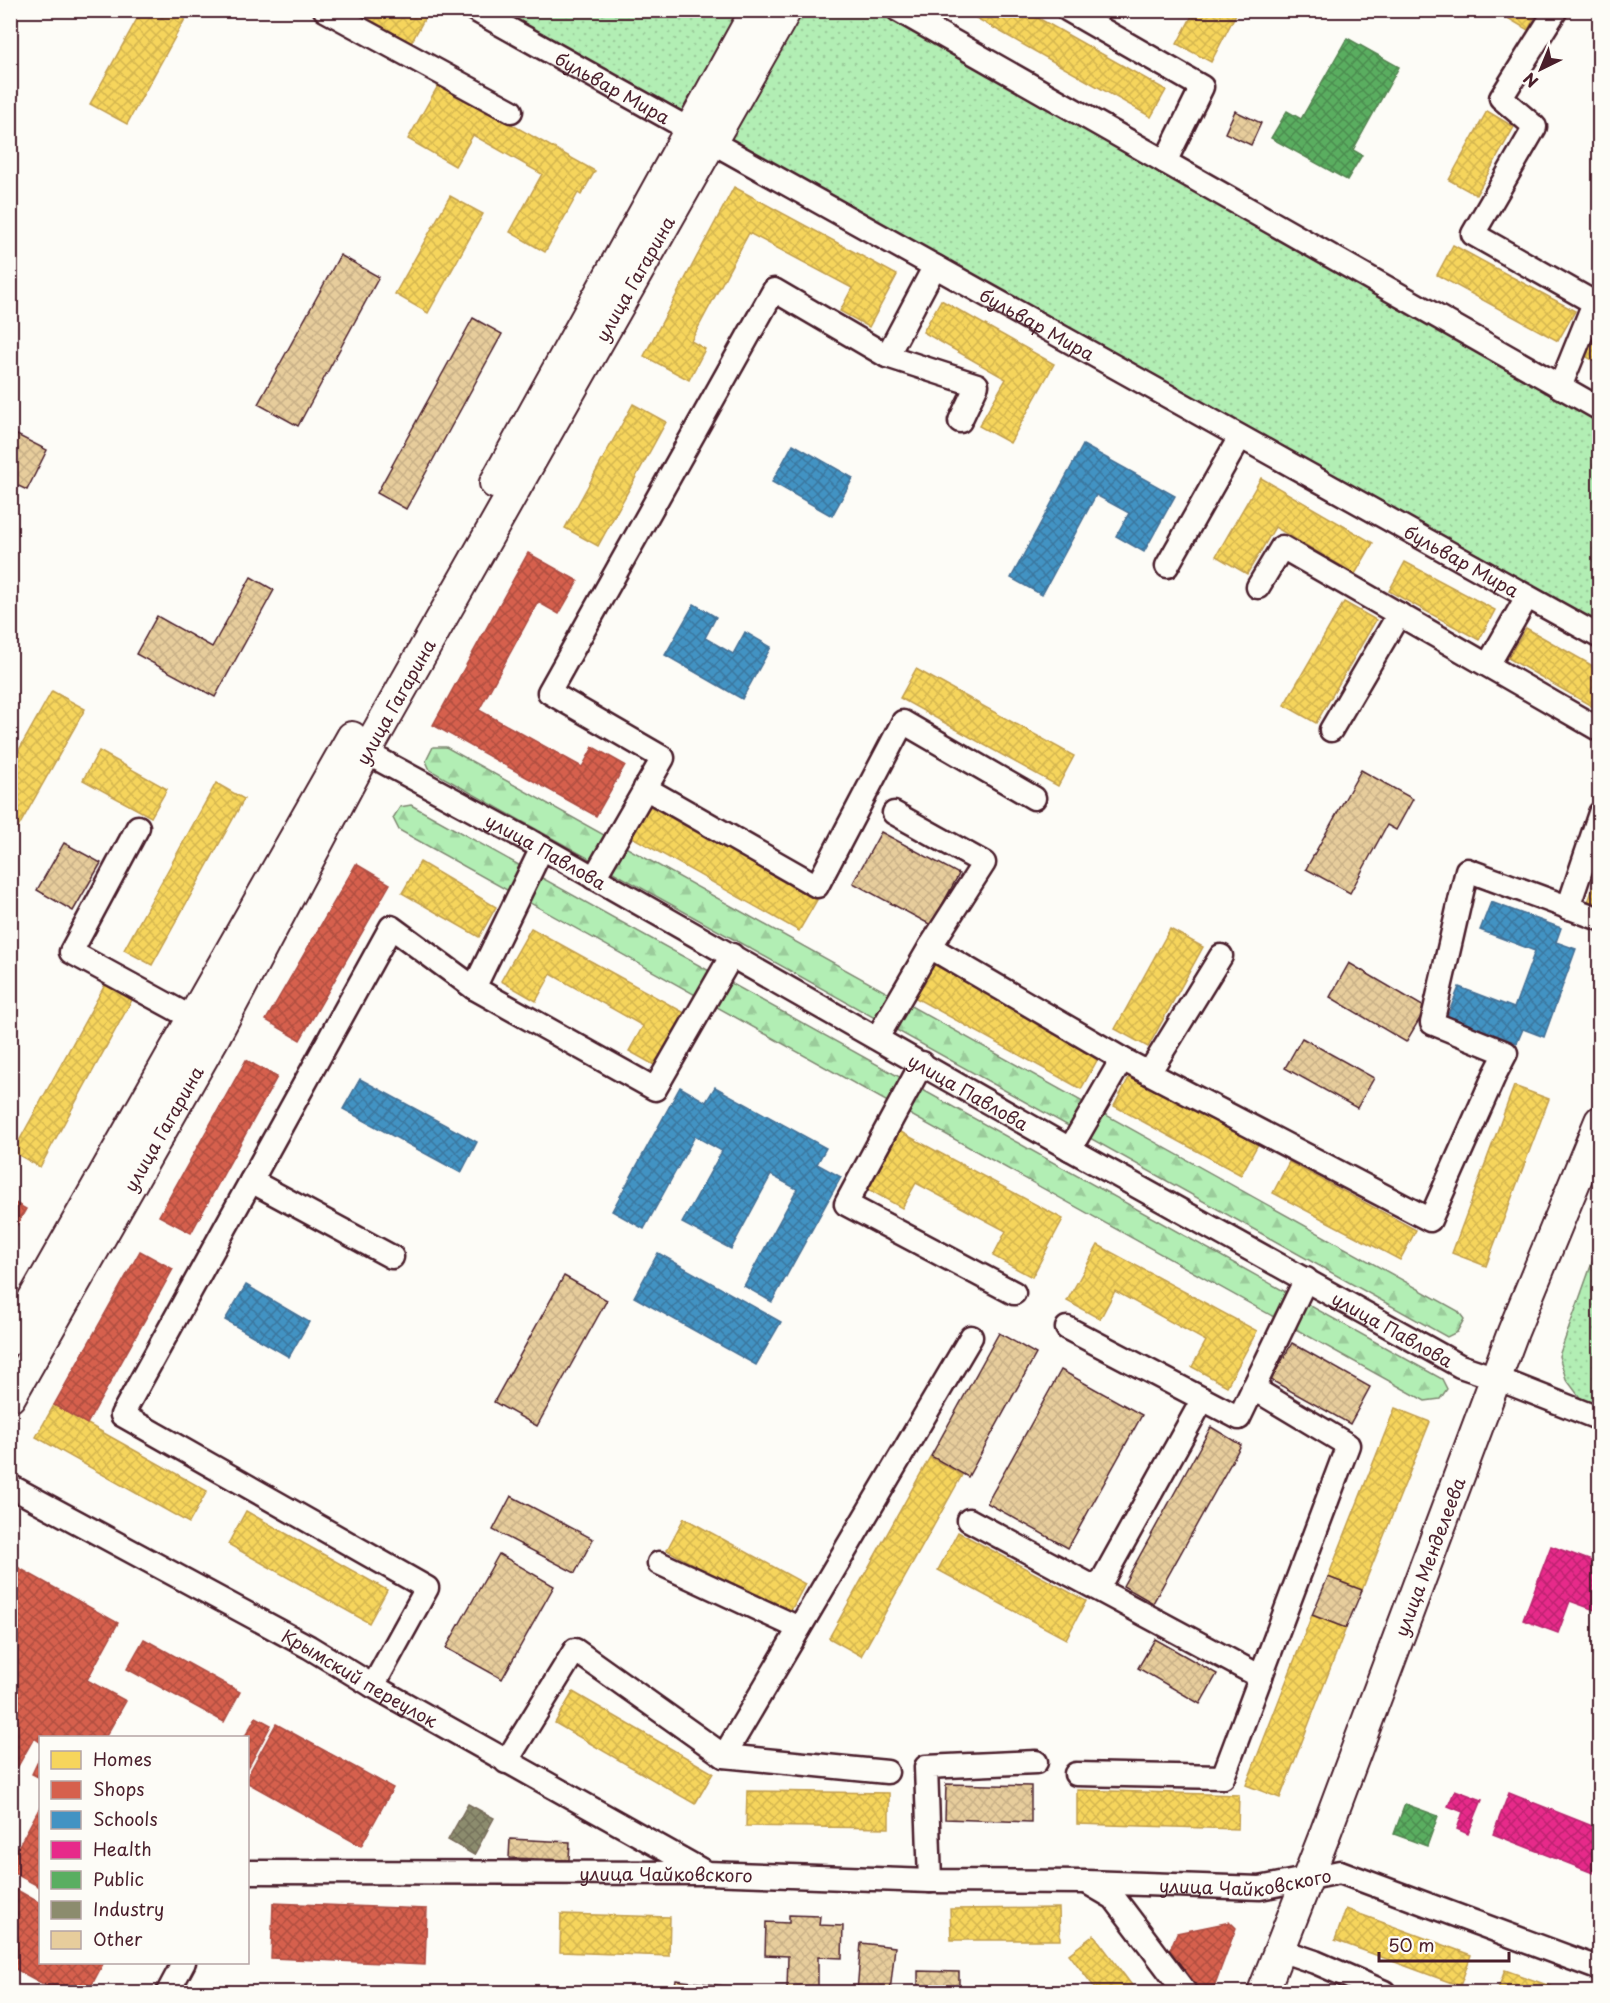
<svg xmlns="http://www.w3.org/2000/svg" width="1610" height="2003" viewBox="0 0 1610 2003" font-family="'Playpen Sans',sans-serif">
<defs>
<pattern id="forest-firs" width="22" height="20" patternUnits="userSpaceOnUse" patternTransform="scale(1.5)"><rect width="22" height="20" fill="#b2eeb4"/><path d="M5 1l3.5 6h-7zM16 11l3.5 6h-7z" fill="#9bcc9b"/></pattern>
<pattern id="park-dots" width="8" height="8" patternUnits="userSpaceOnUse" patternTransform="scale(1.5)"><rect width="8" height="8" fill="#b2eeb4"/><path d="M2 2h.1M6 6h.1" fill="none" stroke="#9bcc9b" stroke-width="1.8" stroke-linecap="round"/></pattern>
<pattern id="homes-cross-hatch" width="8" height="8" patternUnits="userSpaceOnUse" patternTransform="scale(1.5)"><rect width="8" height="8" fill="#f6d55c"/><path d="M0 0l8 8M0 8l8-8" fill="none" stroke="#d4b650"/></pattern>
<pattern id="shops-cross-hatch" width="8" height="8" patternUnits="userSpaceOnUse" patternTransform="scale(1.5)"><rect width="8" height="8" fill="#d6604d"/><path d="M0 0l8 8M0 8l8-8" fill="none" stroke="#b04f40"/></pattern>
<pattern id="schools-cross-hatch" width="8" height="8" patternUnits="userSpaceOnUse" patternTransform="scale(1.5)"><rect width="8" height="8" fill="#4393c3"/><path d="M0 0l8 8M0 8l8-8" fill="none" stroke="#3a779f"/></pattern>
<pattern id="health-cross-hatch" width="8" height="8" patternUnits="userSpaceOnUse" patternTransform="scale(1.5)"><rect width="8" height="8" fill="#e7298a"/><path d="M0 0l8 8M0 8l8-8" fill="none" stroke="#bd2371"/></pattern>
<pattern id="public-cross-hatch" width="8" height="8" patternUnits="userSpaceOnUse" patternTransform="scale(1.5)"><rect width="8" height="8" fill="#5aae61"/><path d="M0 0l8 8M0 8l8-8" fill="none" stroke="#4c8d50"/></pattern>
<pattern id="industry-cross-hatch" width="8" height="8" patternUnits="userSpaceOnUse" patternTransform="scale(1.5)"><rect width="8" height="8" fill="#8c8c6e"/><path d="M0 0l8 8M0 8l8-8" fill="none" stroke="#74725b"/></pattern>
<pattern id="building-cross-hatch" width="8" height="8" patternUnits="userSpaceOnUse" patternTransform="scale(1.5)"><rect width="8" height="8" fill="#e7cd9c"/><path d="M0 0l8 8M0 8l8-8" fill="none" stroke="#c8b087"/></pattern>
</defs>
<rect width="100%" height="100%" fill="#fdfcf7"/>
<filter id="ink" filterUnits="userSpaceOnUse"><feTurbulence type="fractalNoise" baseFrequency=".0167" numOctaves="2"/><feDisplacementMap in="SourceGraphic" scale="12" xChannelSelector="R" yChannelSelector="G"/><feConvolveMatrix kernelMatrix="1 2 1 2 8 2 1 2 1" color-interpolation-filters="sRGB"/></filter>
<g filter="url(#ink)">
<g fill="url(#forest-firs)" stroke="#7e8670" stroke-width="1.5">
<polygon points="433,747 446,747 1458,1311 1464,1319 1457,1332 1447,1337 430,770 426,761"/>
<polygon points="411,805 1442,1379 1447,1389 1440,1399 1425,1401 399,830 393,818 400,807"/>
</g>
<g fill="url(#park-dots)" stroke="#7e8670" stroke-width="1.5">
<polygon points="475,11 898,11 1599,409 1599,637"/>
<polygon points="1599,1243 1599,1409 1584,1403 1566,1379 1559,1356"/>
</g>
<g fill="url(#homes-cross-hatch)" stroke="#c29e4d" stroke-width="1.5">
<polygon points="142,10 190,10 127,124 90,104"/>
<polygon points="353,10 420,10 427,14 411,43"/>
<polygon points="962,10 1024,10 1166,90 1151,117"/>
<polygon points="1195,10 1238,10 1211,62 1177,44"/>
<polygon points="1494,10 1538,10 1528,30"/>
<polygon points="439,84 595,171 581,195 578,193 545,252 510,232 542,174 473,135 455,166 408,139"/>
<polygon points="1487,111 1514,127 1476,195 1449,180"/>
<polygon points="734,187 897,275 869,327 840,311 852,288 749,233 691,341 705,349 689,380 644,356"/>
<polygon points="450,196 483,214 428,313 395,294"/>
<polygon points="1453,245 1575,311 1558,341 1437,275"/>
<polygon points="941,300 1054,364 1010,443 979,426 1006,379 923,332"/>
<polygon points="1600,329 1600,364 1585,356"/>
<polygon points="633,404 666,422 598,546 565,528"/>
<polygon points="1261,478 1373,543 1355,574 1275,527 1247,574 1216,556"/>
<polygon points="1405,562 1495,610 1479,640 1389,591"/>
<polygon points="1344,602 1376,620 1316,723 1284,705"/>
<polygon points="1526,628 1600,670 1600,711 1508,658"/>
<polygon points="916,669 1074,756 1058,786 900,698"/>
<polygon points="52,691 85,709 10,842 10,766"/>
<polygon points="99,751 167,789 151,817 83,780"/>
<polygon points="216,783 244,799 152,965 124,950"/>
<polygon points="650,806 817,900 799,931 632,837"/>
<polygon points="420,862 496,907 479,937 402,893"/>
<polygon points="1600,868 1600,910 1587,905"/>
<polygon points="531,928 692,1017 663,1070 629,1051 643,1026 551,974 536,1001 501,981"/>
<polygon points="1170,929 1203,947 1148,1047 1115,1029"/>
<polygon points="933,964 1100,1055 1081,1089 914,997"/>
<polygon points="106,983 133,998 40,1167 13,1152"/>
<polygon points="1131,1074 1258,1144 1241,1175 1114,1106"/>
<polygon points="1514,1086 1549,1099 1486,1266 1452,1253"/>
<polygon points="897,1130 1063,1219 1032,1277 993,1256 1006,1231 916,1183 902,1208 866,1188"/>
<polygon points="1289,1162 1416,1230 1400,1260 1273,1193"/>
<polygon points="1098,1245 1257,1331 1227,1386 1192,1367 1206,1341 1115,1291 1100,1319 1067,1301"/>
<polygon points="54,1405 207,1491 189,1523 36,1437"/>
<polygon points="1395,1408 1430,1422 1362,1590 1328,1577"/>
<polygon points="930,1457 962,1475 861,1656 829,1638"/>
<polygon points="246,1511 387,1590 369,1623 228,1544"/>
<polygon points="684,1518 805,1584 788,1616 667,1550"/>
<polygon points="958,1532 1086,1601 1066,1639 938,1570"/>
<polygon points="1312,1615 1346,1628 1280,1798 1246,1785"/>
<polygon points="573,1692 713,1773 695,1804 555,1723"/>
<polygon points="1077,1790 1239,1795 1238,1829 1077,1824"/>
<polygon points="747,1791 889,1793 889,1828 746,1826"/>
<polygon points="1059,1908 1060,1940 951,1940 950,1909"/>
<polygon points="1346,1909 1471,1955 1460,1986 1335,1940"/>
<polygon points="561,1914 670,1917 669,1956 560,1952"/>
<polygon points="1094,1935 1137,1992 1098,1992 1069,1954"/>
<polygon points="1505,1970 1567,1992 1497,1992"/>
</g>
<g fill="url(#shops-cross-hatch)" stroke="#ac4c43" stroke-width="1.5">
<polygon points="528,553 578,581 559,614 538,602 479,710 582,767 593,747 625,765 596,816 433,725"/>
<polygon points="356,864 390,884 300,1040 266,1020"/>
<polygon points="246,1060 277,1077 191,1233 159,1216"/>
<polygon points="10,1200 26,1209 10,1237"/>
<polygon points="140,1251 173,1269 87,1424 54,1405"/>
<polygon points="10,1563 118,1623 87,1680 126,1701 105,1738 40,1738 40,1742 34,1738 17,1768 10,1764"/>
<polygon points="144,1639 240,1692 224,1722 127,1669"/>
<polygon points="256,1717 271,1725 248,1768 248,1738 244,1738"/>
<polygon points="276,1724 393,1788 361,1846 248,1783 248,1775"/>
<polygon points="40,1757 40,1778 32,1774"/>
<polygon points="40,1807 40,1887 10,1871 10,1862"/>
<polygon points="10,1886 40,1903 40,1962 104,1962 88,1992 58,1992 10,1966"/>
<polygon points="273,1903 427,1909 425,1965 271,1958"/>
<polygon points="1230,1922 1236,1928 1212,1992 1203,1992 1169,1952 1177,1933"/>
</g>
<g fill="url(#schools-cross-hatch)" stroke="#457095" stroke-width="1.5">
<polygon points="793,444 853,478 832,516 772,482"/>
<polygon points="1083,445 1175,496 1144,552 1116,536 1129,513 1096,495 1042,595 1011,578"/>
<polygon points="694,604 716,617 705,638 733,654 745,632 771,647 742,699 665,655"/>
<polygon points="1491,902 1561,928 1556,942 1576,949 1544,1037 1523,1029 1517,1043 1447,1017 1459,987 1514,1008 1535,951 1480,930"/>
<polygon points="360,1079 477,1142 461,1173 343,1109"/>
<polygon points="680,1087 706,1102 715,1087 826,1148 817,1164 841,1177 772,1302 744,1286 797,1189 771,1175 731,1249 682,1223 722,1151 695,1136 644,1229 612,1211"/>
<polygon points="658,1253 781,1322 756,1365 634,1297"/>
<polygon points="246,1285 309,1322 289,1357 225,1320"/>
</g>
<g fill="url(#health-cross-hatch)" stroke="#b8266e" stroke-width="1.5">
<polygon points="1551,1546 1600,1564 1600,1612 1570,1601 1558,1633 1523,1620"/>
<polygon points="1455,1790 1482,1800 1468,1834 1457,1829 1463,1812 1448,1806"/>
<polygon points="1509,1793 1600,1829 1600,1855 1593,1873 1493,1834"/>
</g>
<g fill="url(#public-cross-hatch)" stroke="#558351" stroke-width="1.5">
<polygon points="1347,38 1399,67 1353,150 1362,155 1347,180 1271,138 1287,111 1301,119"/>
<polygon points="1405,1804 1438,1816 1427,1846 1394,1834"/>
</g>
<polygon fill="url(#industry-cross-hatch)" stroke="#786b5a" stroke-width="1.5" points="468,1804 494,1818 474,1855 448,1840"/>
<g fill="url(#building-cross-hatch)" stroke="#4a1f2b" stroke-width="1.5">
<polygon points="1235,111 1261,123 1251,145 1225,133"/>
<polygon points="340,255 379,277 298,426 258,404"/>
<polygon points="473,318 502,334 406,509 377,493"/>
<polygon points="15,434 47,450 27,490 10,482 10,444"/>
<polygon points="251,577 274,590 215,697 136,654 157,616 212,647"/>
<polygon points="1361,770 1413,799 1396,830 1387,825 1350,893 1306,869"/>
<polygon points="881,832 959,874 931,925 853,883"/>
<polygon points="64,843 101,863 73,911 37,890"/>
<polygon points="1349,963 1426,1008 1406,1042 1330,997"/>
<polygon points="1302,1038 1374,1078 1357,1108 1285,1068"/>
<polygon points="564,1276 607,1300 537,1426 494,1402"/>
<polygon points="999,1333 1036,1354 968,1477 931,1456"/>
<polygon points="1292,1343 1370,1387 1350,1424 1271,1380"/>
<polygon points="1061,1370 1142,1415 1068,1548 987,1503"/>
<polygon points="1211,1427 1241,1445 1153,1603 1123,1586"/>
<polygon points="511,1496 593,1539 575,1573 493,1530"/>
<polygon points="499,1554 554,1586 502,1679 446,1648"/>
<polygon points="1328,1577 1362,1590 1346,1628 1312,1615"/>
<polygon points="1155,1639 1217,1674 1200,1704 1138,1668"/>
<polygon points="946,1784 1031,1786 1031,1822 945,1819"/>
<polygon points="510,1839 570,1842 569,1860 509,1858"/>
<polygon points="789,1915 820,1916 819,1925 843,1926 842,1958 818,1957 818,1990 787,1989 788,1956 765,1955 766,1922 789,1923"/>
<polygon points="861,1943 895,1947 890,1992 857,1992"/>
<polygon points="918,1971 959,1972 959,1992 918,1992"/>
<polygon points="676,1980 758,1990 757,1992 674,1992"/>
</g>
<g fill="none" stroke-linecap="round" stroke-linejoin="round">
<g stroke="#4a1f2b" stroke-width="27">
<g id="minor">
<polyline points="325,10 511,111"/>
<path id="s1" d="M475,10L1600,637"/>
<polyline points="898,10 1600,409"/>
<polyline points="1068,10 1202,87 1165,162"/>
<polyline points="1556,10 1501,98 1535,127 1473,234 1600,306"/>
<polyline points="887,356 977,385 960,421"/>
<polyline points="1560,387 1594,303"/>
<polyline points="1167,566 1240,437"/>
<polyline points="1258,587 1282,547 1600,730"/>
<polyline points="1488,665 1527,597"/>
<polyline points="1331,730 1399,614"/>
<path id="s2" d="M354,746L530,841L1070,1149L1460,1366L1496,1378L1600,1419"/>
<polyline points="645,788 817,886 903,722 1034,798"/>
<polyline points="138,827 71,952 192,1018"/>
<polyline points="542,848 474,988 655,1089 732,955"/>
<polyline points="594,878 663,758 549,692 774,290 887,356 929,277 936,267"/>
<polyline points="1568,908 1600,813"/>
<polyline points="930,947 1122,1059 1070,1149"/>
<polyline points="877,1038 930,947 984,863 894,813"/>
<polyline points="1122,1059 1430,1220 1495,1074 1506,1053 1432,1023 1467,870 1600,919"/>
<polyline points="922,1063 846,1204 1014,1293"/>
<polyline points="1149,1073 1221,956"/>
<polyline points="251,1181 392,1257"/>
<polyline points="1067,1328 1239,1418 1306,1279"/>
<path id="s3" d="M10,1486L309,1647L373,1686L705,1872"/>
<polyline points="969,1520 1261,1677"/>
<polyline points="659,1563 799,1628"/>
<polyline points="1098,1588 1203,1399"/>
<polyline points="373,1686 427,1588 122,1415 391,927 474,988"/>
<polyline points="724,1756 971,1337"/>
<polyline points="506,1762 575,1650 724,1756 887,1772"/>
<polyline points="1076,1774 1223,1777 1348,1445 1253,1388"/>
<path id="s4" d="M248,1872L706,1873L930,1881L1086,1882L1260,1888L1340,1872L1600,1969"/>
<polyline points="930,1881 926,1767 1036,1762"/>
<polyline points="1090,1884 1114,1898 1185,1992"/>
<polyline points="1280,1950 1315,1962 1384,1992"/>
<polyline points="168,1992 184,1962"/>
</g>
</g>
<g stroke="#4a1f2b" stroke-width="34">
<g id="major">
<polyline points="495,483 756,10"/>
<polyline points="10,1340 352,737"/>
<path id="s5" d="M10,1397L215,1036L366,752L786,10"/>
<path id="s6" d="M1263,1992L1323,1839L1513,1332L1600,1121"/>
</g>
</g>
<use href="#minor" stroke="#fdfcf7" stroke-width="22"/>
<use href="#major" stroke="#fdfcf7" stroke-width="30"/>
</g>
</g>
<g text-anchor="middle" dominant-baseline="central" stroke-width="6" stroke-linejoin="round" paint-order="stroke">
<g font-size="18" fill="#4a1f2b" stroke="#fdfcf7">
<text stroke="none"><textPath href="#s1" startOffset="158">бульвар Мира</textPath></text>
<text stroke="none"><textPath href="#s5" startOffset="1281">улица Гагарина</textPath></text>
<text stroke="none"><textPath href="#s1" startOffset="644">бульвар Мира</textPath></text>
<text stroke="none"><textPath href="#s1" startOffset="1130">бульвар Мира</textPath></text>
<text stroke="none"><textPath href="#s5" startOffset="795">улица Гагарина</textPath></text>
<text stroke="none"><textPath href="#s2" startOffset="219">улица Павлова</textPath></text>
<text stroke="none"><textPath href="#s2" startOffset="705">улица Павлова</textPath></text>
<text stroke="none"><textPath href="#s5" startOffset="309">улица Гагарина</textPath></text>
<text stroke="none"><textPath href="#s2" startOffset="1191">улица Павлова</textPath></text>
<text stroke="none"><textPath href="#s6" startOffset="466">улица Менделеева</textPath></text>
<text stroke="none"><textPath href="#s3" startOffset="399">Крымский переулок</textPath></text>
<text stroke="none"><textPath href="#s4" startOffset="418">улица Чайковского</textPath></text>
<text stroke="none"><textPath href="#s4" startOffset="998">улица Чайковского</textPath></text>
</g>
</g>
<rect width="1610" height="2003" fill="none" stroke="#fdfcf7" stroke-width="36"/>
<rect x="18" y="18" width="1574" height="1967" fill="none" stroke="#4a1f2b" stroke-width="2" filter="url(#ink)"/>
<rect x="39" y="1736" width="210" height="228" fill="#fdfcf7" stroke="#b5a4a5" stroke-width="1.5"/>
<rect x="51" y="1751" width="30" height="18" fill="#f6d55c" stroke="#b5a4a5" stroke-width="1.5"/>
<text x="93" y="1766" font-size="18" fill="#4a1f2b">Homes</text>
<rect x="51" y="1781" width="30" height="18" fill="#d6604d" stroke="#b5a4a5" stroke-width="1.5"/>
<text x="93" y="1796" font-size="18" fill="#4a1f2b">Shops</text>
<rect x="51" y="1811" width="30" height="18" fill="#4393c3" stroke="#b5a4a5" stroke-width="1.5"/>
<text x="93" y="1826" font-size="18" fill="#4a1f2b">Schools</text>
<rect x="51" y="1841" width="30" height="18" fill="#e7298a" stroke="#b5a4a5" stroke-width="1.5"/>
<text x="93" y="1856" font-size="18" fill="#4a1f2b">Health</text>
<rect x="51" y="1871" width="30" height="18" fill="#5aae61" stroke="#b5a4a5" stroke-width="1.5"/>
<text x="93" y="1886" font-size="18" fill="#4a1f2b">Public</text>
<rect x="51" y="1901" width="30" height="18" fill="#8c8c6e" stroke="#b5a4a5" stroke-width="1.5"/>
<text x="93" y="1916" font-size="18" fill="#4a1f2b">Industry</text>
<rect x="51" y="1931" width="30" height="18" fill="#e7cd9c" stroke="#b5a4a5" stroke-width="1.5"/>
<text x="93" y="1946" font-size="18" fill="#4a1f2b">Other</text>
<g transform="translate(1541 69) rotate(223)" stroke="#fdfcf7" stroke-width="4.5" paint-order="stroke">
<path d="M0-4.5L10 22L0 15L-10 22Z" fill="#4a1f2b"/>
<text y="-9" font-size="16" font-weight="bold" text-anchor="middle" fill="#4a1f2b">N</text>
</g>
<path d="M1379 1952v9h130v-9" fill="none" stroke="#4a1f2b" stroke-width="3"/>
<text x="1388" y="1952" font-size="18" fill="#4a1f2b" stroke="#fdfcf7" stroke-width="4.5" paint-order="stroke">50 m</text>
</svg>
